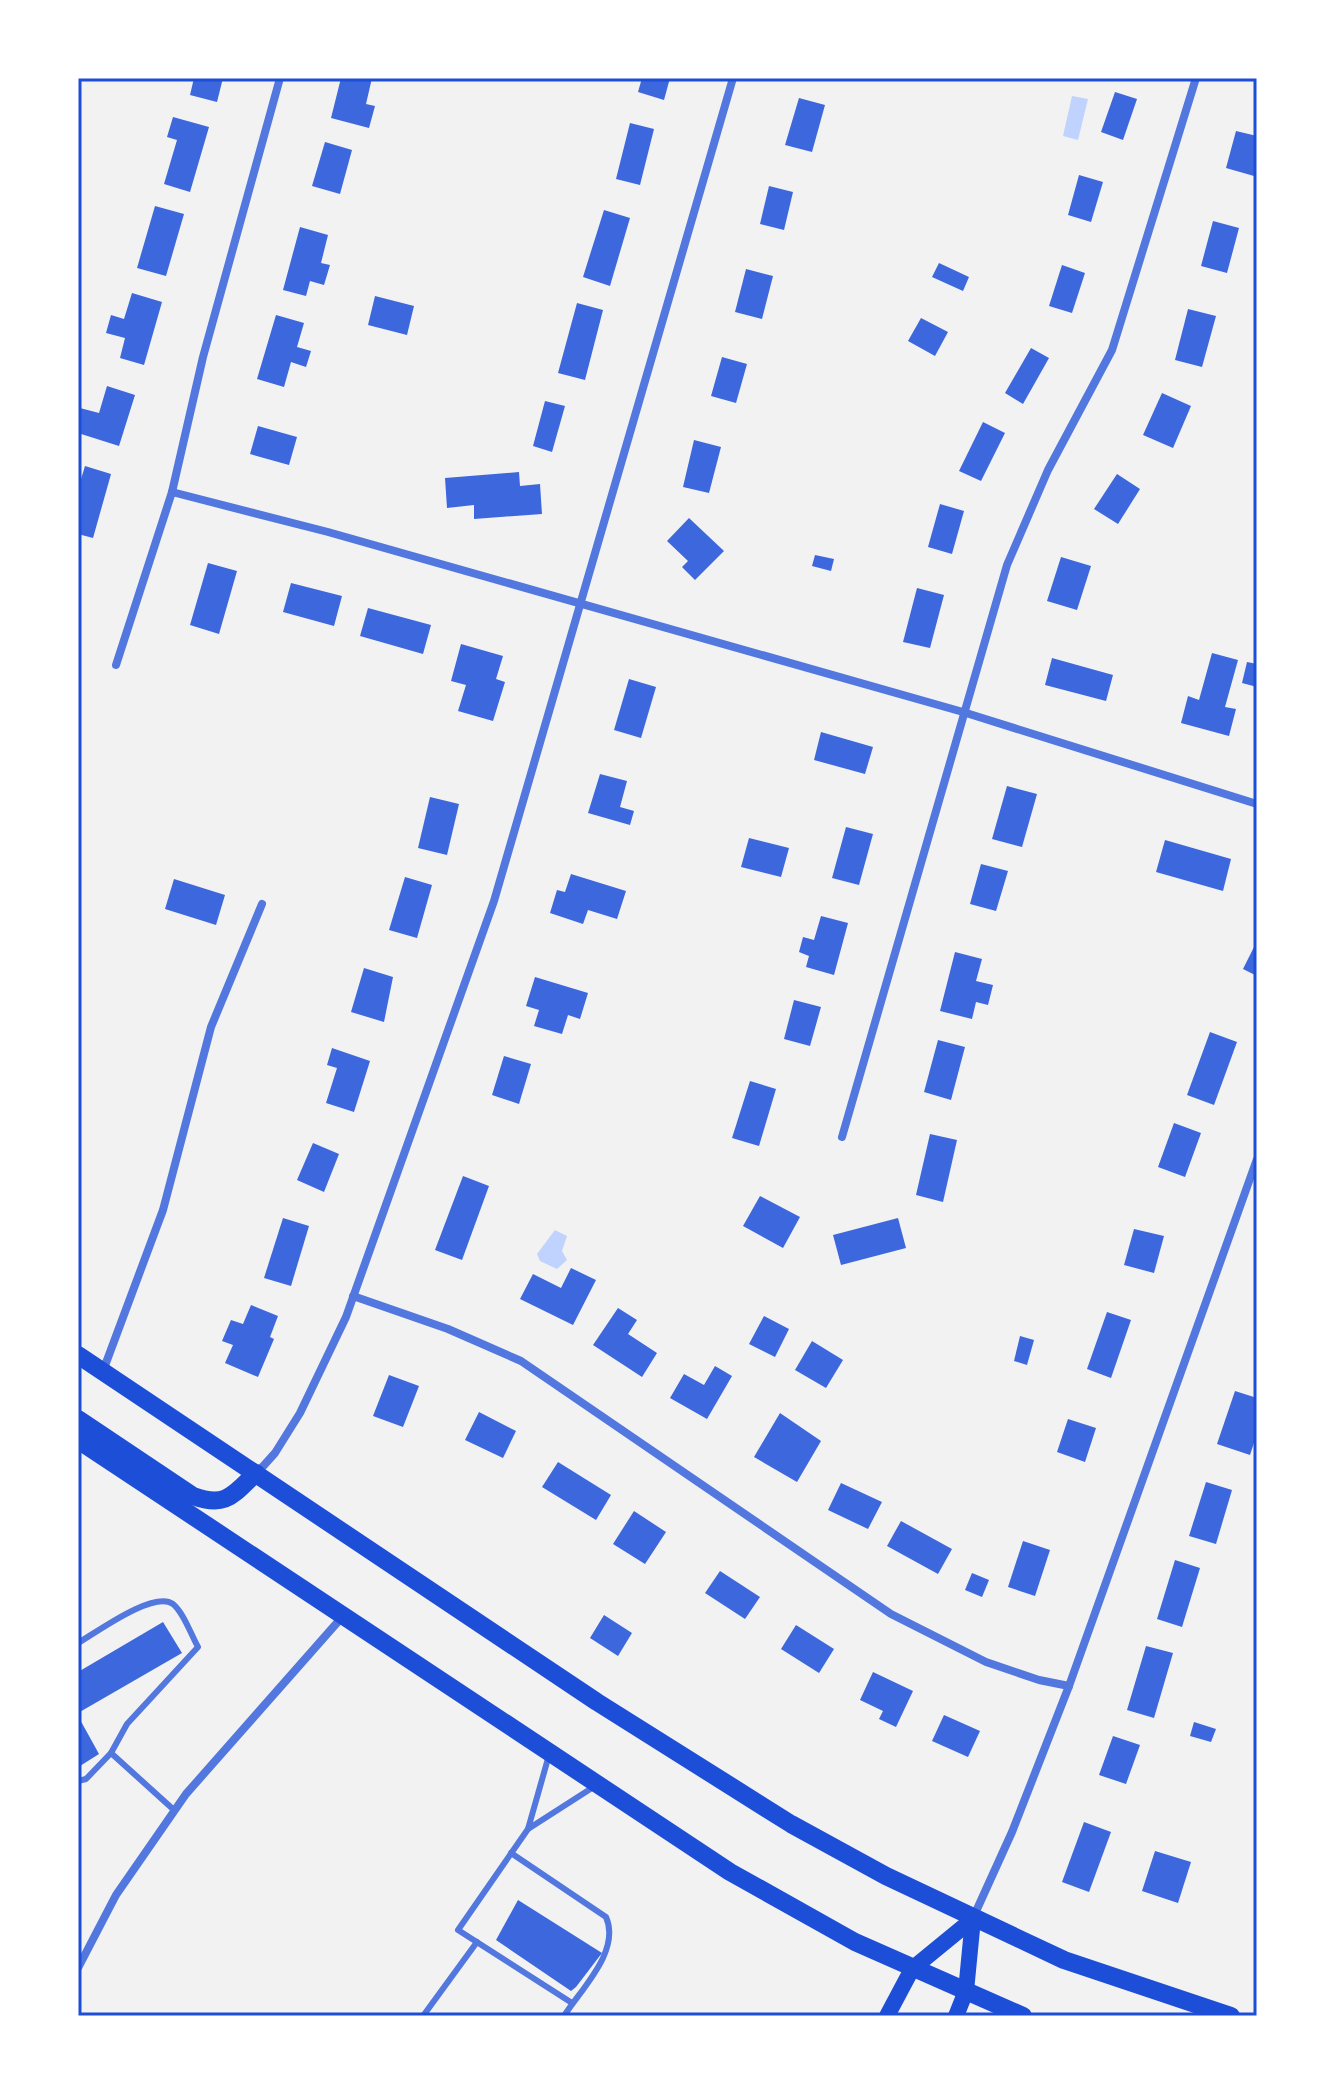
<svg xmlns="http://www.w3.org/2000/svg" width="1335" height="2094" viewBox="0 0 1335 2094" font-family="Rubik,sans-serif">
<rect width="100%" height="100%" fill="#f2f2f2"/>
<g fill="#bfd3fe">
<polygon points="1072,96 1088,99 1078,140 1063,136"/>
<polygon points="555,1230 567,1236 562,1251 567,1260 557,1269 540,1261 537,1254"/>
</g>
<g fill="#3d67dc">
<polygon points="194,78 223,78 217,102 190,95"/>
<polygon points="341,78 372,78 366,104 375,106 369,128 331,118"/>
<polygon points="642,78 670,78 664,100 638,92"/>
<polygon points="1115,92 1137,99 1123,140 1101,132"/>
<polygon points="799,98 825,105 812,152 785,145"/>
<polygon points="173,117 209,127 190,192 164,184 177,140 167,137"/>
<polygon points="630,123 654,129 640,185 616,179"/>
<polygon points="1236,131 1257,136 1254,176 1226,168"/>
<polygon points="325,142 352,150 340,194 312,186"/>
<polygon points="1079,175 1103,182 1091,222 1068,215"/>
<polygon points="769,186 793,192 784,230 760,224"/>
<polygon points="155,206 184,214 166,276 137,268"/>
<polygon points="604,210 630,218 610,286 583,277"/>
<polygon points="1213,221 1239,228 1227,273 1201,266"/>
<polygon points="300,227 328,235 321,263 330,265 324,285 310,281 306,296 283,290"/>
<polygon points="939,263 969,277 963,291 932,277"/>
<polygon points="1062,265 1085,273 1072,313 1049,306"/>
<polygon points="746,269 773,276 762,319 735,312"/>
<polygon points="132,293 162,302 144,365 120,358 125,338 106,333 111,315 124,319"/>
<polygon points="375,296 414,306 407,335 368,325"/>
<polygon points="577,303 603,310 585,380 558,373"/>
<polygon points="1188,309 1216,316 1202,367 1175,360"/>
<polygon points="276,315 304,323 297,347 311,351 306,367 291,362 284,387 257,379"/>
<polygon points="921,318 948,332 935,356 908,341"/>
<polygon points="1031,348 1049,358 1023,404 1005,393"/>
<polygon points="722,357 747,364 736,403 711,396"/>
<polygon points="107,386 135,395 119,446 78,433 80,408 99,413"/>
<polygon points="1162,393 1191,406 1173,448 1143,435"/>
<polygon points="545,401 565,406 552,452 533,446"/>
<polygon points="983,422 1005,433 981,481 959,471"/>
<polygon points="258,426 297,437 289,465 250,454"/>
<polygon points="694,440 721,447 709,493 683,487"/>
<polygon points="85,466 111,474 93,538 78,534 78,489"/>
<polygon points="519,472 520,486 540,484 542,514 474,519 474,505 447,508 445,478"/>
<polygon points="1117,474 1140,489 1118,524 1094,509"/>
<polygon points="940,504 964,511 952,554 928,547"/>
<polygon points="689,518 724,551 695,580 682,567 688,561 667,541"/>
<polygon points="815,555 834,559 831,571 812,566"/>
<polygon points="1061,557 1091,566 1077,610 1047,601"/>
<polygon points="208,563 237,571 219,634 190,625"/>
<polygon points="291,583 342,596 334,626 283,612"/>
<polygon points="917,588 944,595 930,648 903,642"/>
<polygon points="368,608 431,625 423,654 360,636"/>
<polygon points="461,644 503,656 496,679 505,682 493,721 458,711 466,685 451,681"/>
<polygon points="1212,653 1238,660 1225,707 1236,709 1229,736 1181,723 1188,696 1199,700"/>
<polygon points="1052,658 1113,675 1106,701 1045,685"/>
<polygon points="1247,662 1257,664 1257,687 1242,683"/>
<polygon points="629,679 656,687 641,738 614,730"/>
<polygon points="821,732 873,747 865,774 814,760"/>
<polygon points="600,774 627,781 620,807 634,811 630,825 588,813"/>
<polygon points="1007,786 1037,794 1022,847 992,839"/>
<polygon points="430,797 459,804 447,855 418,848"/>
<polygon points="846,827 873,834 859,885 832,878"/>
<polygon points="749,838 789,848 781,877 741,867"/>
<polygon points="1165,840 1231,859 1223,891 1156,872"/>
<polygon points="981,864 1008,871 996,911 970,904"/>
<polygon points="571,874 626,891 617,919 588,910 583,924 550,913 557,890 565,892"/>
<polygon points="405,877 432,885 417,938 389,930"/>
<polygon points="174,879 225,895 216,925 165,909"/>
<polygon points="821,916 848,923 834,975 806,967 809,956 799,952 803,937 814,940"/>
<polygon points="1257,941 1257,976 1243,969"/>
<polygon points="955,952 982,959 976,981 993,985 988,1005 976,1002 972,1019 940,1011"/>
<polygon points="364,968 393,977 384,1022 351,1012"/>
<polygon points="535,977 588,993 580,1019 568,1015 562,1034 534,1026 539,1010 526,1006"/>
<polygon points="794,1000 821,1007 810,1046 784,1039"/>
<polygon points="1210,1032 1237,1042 1214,1105 1187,1095"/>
<polygon points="938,1040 965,1047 951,1100 924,1092"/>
<polygon points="332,1048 370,1061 354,1112 326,1103 337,1068 327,1065"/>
<polygon points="504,1056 531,1064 519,1104 492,1095"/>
<polygon points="750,1081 776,1089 759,1146 732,1138"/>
<polygon points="1174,1123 1201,1133 1185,1177 1158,1167"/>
<polygon points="930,1134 957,1140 943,1202 916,1195"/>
<polygon points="313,1143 339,1154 324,1192 297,1180"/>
<polygon points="463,1176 489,1186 462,1260 435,1250"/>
<polygon points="760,1196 800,1217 783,1248 743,1226"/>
<polygon points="283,1218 309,1226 291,1286 264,1278"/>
<polygon points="898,1218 906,1248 841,1265 833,1235"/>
<polygon points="1134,1229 1164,1236 1154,1273 1124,1265"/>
<polygon points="571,1268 596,1280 573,1325 520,1299 533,1274 561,1288"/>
<polygon points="251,1305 278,1316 270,1337 274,1339 258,1377 225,1363 233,1345 222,1341 231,1320 243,1324"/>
<polygon points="618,1308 637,1320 628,1334 657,1353 642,1377 593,1345"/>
<polygon points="1107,1312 1131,1320 1111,1378 1087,1369"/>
<polygon points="764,1316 789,1329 775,1357 749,1344"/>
<polygon points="1020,1336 1034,1340 1027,1365 1014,1361"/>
<polygon points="812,1341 843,1360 826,1388 795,1370"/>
<polygon points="715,1366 732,1376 707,1419 670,1398 684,1374 704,1385"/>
<polygon points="389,1375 419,1386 403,1427 373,1416"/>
<polygon points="1235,1391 1257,1398 1257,1434 1250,1455 1217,1444"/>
<polygon points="479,1412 516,1431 503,1458 465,1440"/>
<polygon points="780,1413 821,1441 797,1482 754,1457"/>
<polygon points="1068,1419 1096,1428 1085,1462 1057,1452"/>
<polygon points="558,1462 611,1495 596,1520 542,1487"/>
<polygon points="1206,1482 1232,1490 1216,1544 1189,1536"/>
<polygon points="841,1483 882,1502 868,1529 828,1510"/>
<polygon points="634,1511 666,1532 645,1564 613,1544"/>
<polygon points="901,1521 952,1549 938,1574 887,1546"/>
<polygon points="1023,1541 1050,1550 1035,1596 1008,1587"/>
<polygon points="1175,1560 1200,1568 1182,1627 1157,1619"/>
<polygon points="720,1571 760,1597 745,1619 705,1593"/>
<polygon points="972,1573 989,1580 982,1597 965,1590"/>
<polygon points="604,1615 632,1633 618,1656 590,1638"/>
<polygon points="163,1622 182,1653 78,1713 78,1672"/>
<polygon points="796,1625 834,1649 819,1673 781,1649"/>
<polygon points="1146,1646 1173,1653 1154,1718 1127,1710"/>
<polygon points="873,1672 913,1691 896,1727 879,1719 883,1711 860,1700"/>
<polygon points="944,1715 980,1731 968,1757 932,1741"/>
<polygon points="78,1716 99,1754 80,1766 78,1766"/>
<polygon points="1194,1722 1216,1729 1211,1742 1190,1736"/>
<polygon points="1113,1736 1140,1745 1126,1784 1099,1775"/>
<polygon points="1084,1822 1111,1832 1089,1892 1062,1882"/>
<polygon points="1155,1851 1191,1862 1178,1903 1142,1891"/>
<polygon points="518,1900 602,1953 576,1987 571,1991 496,1940"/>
</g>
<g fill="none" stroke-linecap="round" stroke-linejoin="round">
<g stroke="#5277de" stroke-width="6">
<path d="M78,1643C97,1632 154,1590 173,1604C184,1613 191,1635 198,1647L127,1724L111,1753L174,1810"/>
<polyline points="549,1755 528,1829 595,1786"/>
<polyline points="78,1781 86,1779 111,1753"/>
<polyline points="528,1829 458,1930 572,2003"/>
<path d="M511,1853L606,1917C621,1951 581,1989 564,2016"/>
<polyline points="423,2016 477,1942"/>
</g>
<g stroke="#5277de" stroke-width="8">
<polyline points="172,492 328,532 963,712 1257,804"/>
<polyline points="116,665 172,492 203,357 280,78"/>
<polyline points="842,1137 1007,565 1048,470 1112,350 1196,78"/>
<polyline points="353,1296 448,1329 521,1361 891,1614 986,1662 1039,1680 1069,1686"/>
<polyline points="103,1371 163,1210 211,1027 262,904"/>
<polyline points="257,1473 275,1453 300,1413 346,1317 494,901 733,78"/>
<polyline points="973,1918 1012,1832 1069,1686 1257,1159"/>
<polyline points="78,1968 116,1895 186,1794 343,1616"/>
</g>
<g stroke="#1d4ed8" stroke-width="16">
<polyline points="887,2016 912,1969 973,1919"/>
<polyline points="956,2016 966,1991 973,1919"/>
</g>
<g stroke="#1d4ed8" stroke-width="18">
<polyline points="78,1355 597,1702 791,1824 886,1876 1064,1960 1231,2016"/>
<path d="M78,1419L193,1496C226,1508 233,1495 256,1473"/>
<polyline points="78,1440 730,1872 855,1942 1023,2016"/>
</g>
</g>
<rect width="1335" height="2094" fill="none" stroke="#ffffff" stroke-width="160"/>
<rect x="80" y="80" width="1175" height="1934" fill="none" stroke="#1d4ed8" stroke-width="3"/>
</svg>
